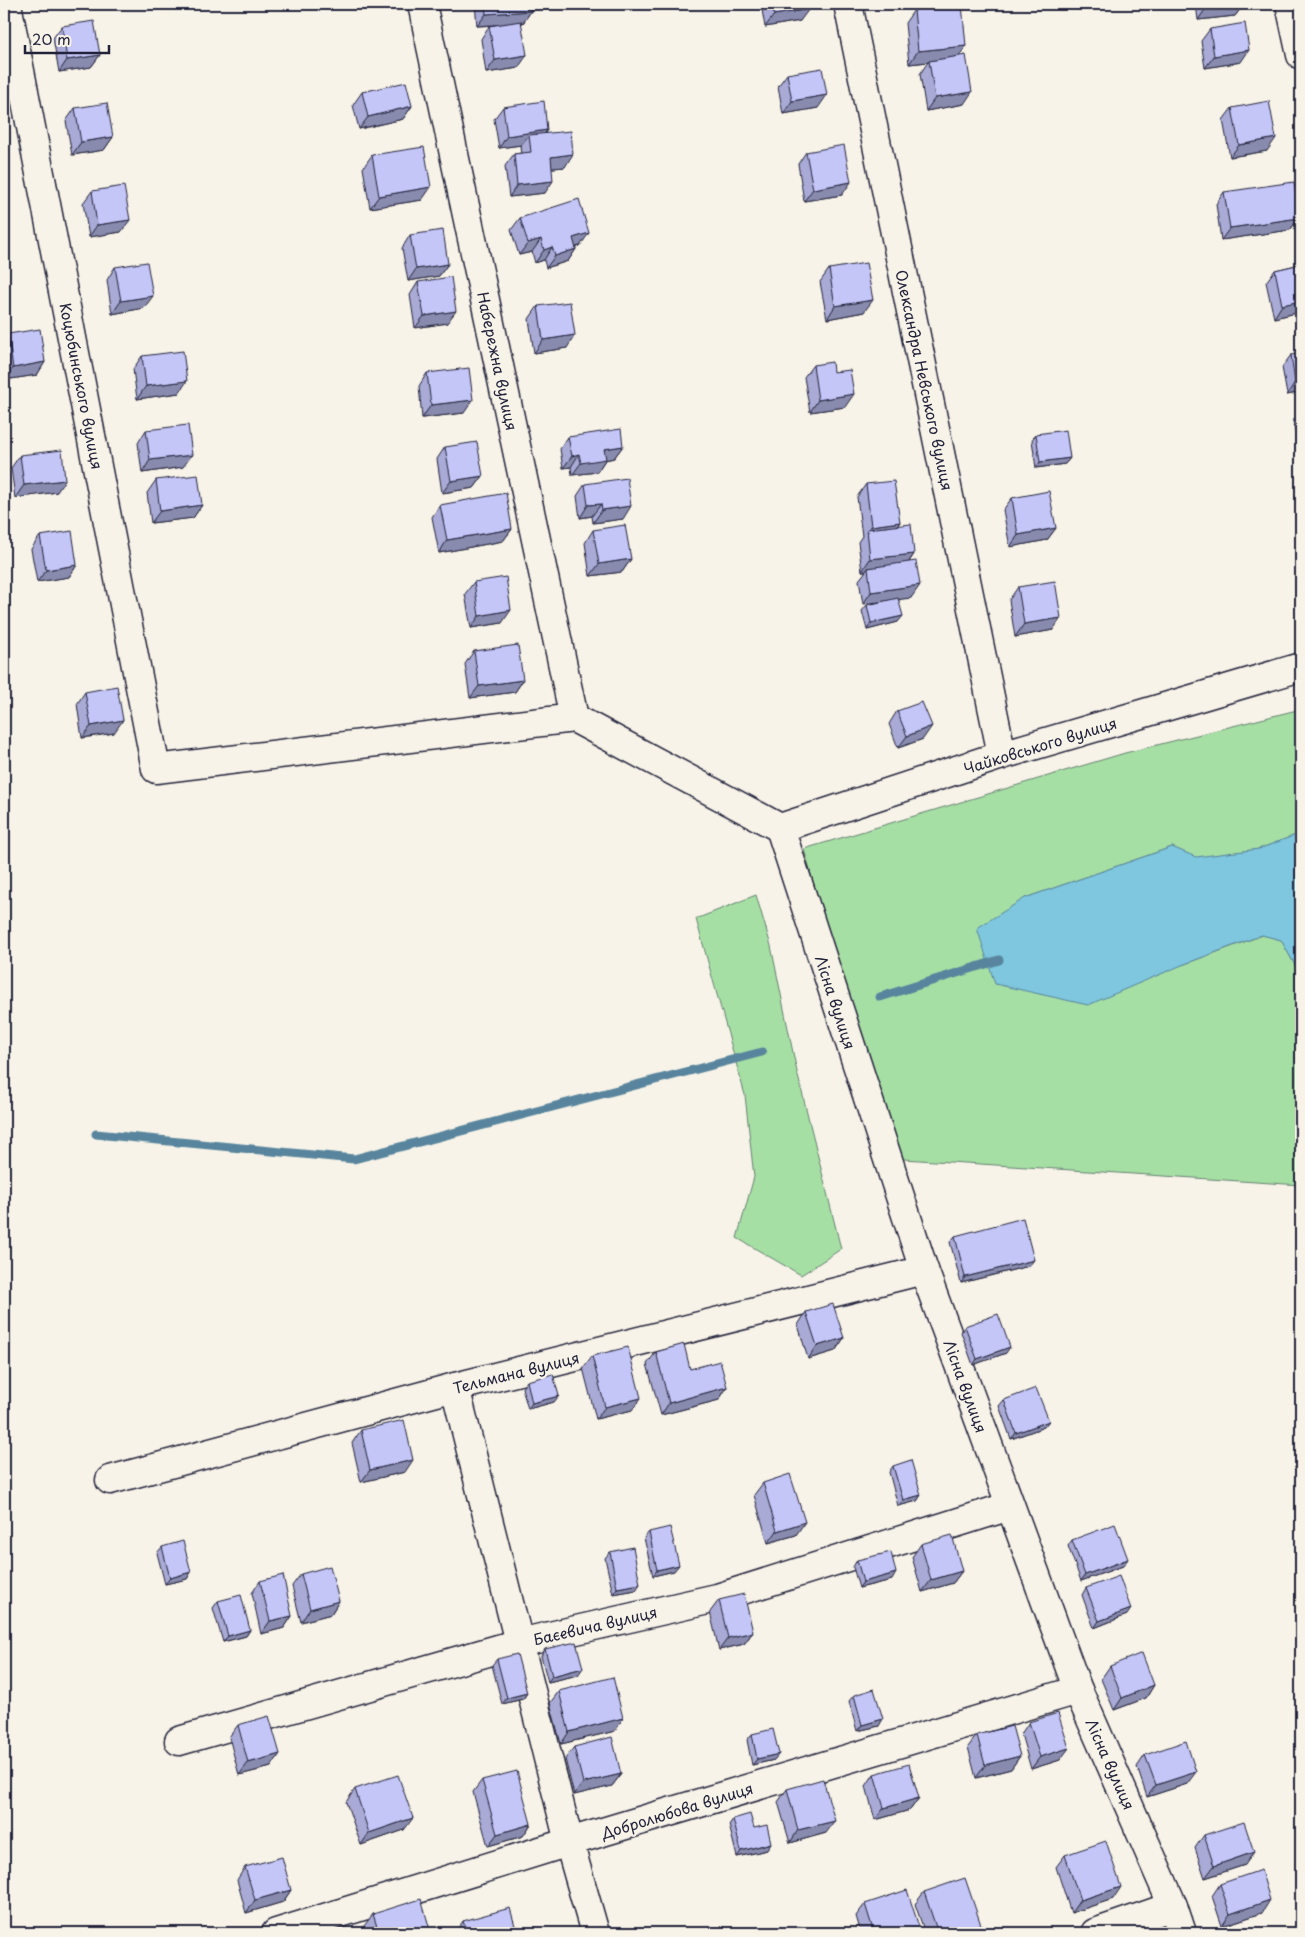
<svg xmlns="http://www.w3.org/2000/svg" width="1305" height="1937" viewBox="0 0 1305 1937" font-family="'Playpen Sans',sans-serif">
<rect width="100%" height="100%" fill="#f7f3e8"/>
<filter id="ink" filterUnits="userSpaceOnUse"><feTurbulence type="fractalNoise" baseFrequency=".02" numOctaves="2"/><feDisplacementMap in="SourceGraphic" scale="10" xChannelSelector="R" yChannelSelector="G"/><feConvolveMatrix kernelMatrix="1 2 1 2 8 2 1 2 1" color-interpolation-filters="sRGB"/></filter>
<g filter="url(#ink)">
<g fill="#a6dfa4" stroke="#648070">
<polygon points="1301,709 1301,833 1259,849 1196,858 1172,847 1025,898 1182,965 1263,935 1281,940 1301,976 1301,1185 889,1158 804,849 1125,753"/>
<polygon points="756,895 771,946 797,1072 841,1249 801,1275 737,1238 754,1177 745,1095 696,919"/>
</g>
<polygon fill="#7ec7de" stroke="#59859d" points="1301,833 1301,976 1281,940 1262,935 1182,965 1088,1005 995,984 977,928 1025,898 1172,847 1196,857 1259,849"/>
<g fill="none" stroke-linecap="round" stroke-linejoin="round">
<g stroke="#59859d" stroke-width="9">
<polyline points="880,997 999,960"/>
<polyline points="96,1134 354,1159 762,1052"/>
</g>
<g stroke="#22223b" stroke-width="31">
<g id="minor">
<polyline points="7,4 156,769 574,718 780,828"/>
<polyline points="422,4 574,718"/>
<polyline points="848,4 1002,755"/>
<polyline points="1290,4 1301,55"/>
<polyline points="780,828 924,1270 952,1346 1078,1690 1173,1906 1182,1933"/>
<polyline points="780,828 1002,755 1301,667"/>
<polyline points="455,1387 569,1842 595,1933"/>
<polyline points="110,1480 455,1387 924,1270"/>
<polyline points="179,1741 519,1643 717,1598 1010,1506"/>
<polyline points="276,1933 569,1842 1078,1690"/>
<polyline points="1095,1933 1173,1906"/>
</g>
</g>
<use href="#minor" stroke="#f7f3e8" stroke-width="28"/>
</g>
<g fill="#a9aad5" stroke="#22223b">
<polygon points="475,4 531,4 531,11 523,23 521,23 518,68 486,73 481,39 489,26 499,25 477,26"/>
<polygon points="761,4 808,4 800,21 765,27"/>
<polygon points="1196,4 1244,4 1235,16 1198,20"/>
<polygon points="914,10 959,56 964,104 926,111 920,74 928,62 909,64 905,23"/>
<polygon points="62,26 100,55 91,67 59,72 53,38"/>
<polygon points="1210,29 1241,62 1205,68 1201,41"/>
<polygon points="787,74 818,108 783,114 778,86"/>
<polygon points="362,92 412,106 403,119 359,129 353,105"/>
<polygon points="503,107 547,130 545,133 565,167 552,168 545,193 509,197 505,166 514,154 521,153 520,147 521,145 499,148 494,119"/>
<polygon points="75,108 113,137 104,150 72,155 66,121"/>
<polygon points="1232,108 1267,151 1230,157 1223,120"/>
<polygon points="806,152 842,195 804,201 798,164"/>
<polygon points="372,155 422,200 370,208 363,168"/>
<polygon points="92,191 121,232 89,237 83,203"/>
<polygon points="1224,192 1299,218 1290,230 1221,240 1216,204"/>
<polygon points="520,218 580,246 576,247 576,249 568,261 546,268 544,260 535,263 532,252 519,255 511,230"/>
<polygon points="410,235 448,264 439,276 408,281 402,248"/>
<polygon points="1301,264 1301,312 1274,318 1266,282 1275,270"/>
<polygon points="115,267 144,308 112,314 107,280"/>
<polygon points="829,269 864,312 827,319 820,282"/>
<polygon points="418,282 447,323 415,328 410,295"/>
<polygon points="538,306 567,348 534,353 529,319"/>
<polygon points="8,334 45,362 37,375 4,380 4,339"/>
<polygon points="1291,355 1301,392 1287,395 1282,367"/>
<polygon points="142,356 179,393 137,399 133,369"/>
<polygon points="813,365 833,372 845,407 810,412 804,377"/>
<polygon points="427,373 464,413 422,418 419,386"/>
<polygon points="1301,410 1301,448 1298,448 1293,421"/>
<polygon points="146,430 183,467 142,473 138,443"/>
<polygon points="1036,434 1070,458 1065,464 1036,468 1032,440"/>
<polygon points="568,437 623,446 614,458 605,460 597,472 572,475 571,467 563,468 560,449"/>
<polygon points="445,447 483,476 474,488 442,493 437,459"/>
<polygon points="20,455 57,492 15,498 11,468"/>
<polygon points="156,480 202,505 193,518 151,523 147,493"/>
<polygon points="1301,481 1301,508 1298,487"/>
<polygon points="585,484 623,519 593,523 592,516 580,518 577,496"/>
<polygon points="866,484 900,522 897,526 914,554 909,562 911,598 899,599 898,622 867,630 862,611 867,605 883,601 863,604 859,580 866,571 862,571 858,542 862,536 857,497"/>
<polygon points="1012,498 1056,528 1047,540 1010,547 1003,510"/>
<polygon points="440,505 512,529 503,541 439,553 432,517"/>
<polygon points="593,530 631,559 622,572 590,576 585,543"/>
<polygon points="40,536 77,565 69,577 37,582 31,549"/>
<polygon points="474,582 502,623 471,628 465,594"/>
<polygon points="1018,587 1053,630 1015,637 1009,600"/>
<polygon points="474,651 523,680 515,692 470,698 465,664"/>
<polygon points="85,692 114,733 82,738 77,704"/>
<polygon points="897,711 923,739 898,748 889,724"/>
<polygon points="955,1236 1029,1266 961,1283 950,1242"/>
<polygon points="806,1312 844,1338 835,1351 808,1359 798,1325"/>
<polygon points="965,1326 1006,1353 973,1365 961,1332"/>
<polygon points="656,1352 690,1369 727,1387 719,1400 661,1415 647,1364"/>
<polygon points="592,1356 632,1410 596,1419 583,1368"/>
<polygon points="527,1381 554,1402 528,1409 522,1388"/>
<polygon points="1004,1400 1044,1427 1011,1439 999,1406"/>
<polygon points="361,1430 405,1472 361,1482 352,1443"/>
<polygon points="893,1466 921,1495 917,1501 898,1506 889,1472"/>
<polygon points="763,1483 796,1535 768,1543 754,1495"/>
<polygon points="649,1532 674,1571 653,1576 644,1538"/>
<polygon points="1072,1540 1123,1566 1081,1581 1068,1546"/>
<polygon points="921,1544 962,1571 953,1583 922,1592 912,1557"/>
<polygon points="162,1547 191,1572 187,1579 165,1584 157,1553"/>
<polygon points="610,1552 636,1590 613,1594 605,1558"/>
<polygon points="857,1560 892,1580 859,1588 853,1567"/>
<polygon points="301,1574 339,1601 331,1614 301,1622 292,1586"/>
<polygon points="260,1581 292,1616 284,1628 261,1634 252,1593"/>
<polygon points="1086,1588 1127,1615 1094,1628 1082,1595"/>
<polygon points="719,1600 753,1632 744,1644 719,1650 710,1612"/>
<polygon points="218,1601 250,1630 246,1636 223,1642 213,1608"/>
<polygon points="545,1649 578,1675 548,1682 541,1656"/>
<polygon points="497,1659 527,1693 523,1699 502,1704 492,1665"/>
<polygon points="1110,1666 1154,1685 1146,1698 1114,1710 1101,1679"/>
<polygon points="559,1691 623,1718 615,1731 561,1744 550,1703"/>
<polygon points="854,1695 879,1726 857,1731 849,1701"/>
<polygon points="1029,1722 1060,1760 1031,1769 1021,1734"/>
<polygon points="238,1725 271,1767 239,1775 229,1737"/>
<polygon points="752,1734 774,1760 752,1765 747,1740"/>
<polygon points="977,1735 1020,1756 1011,1769 976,1778 968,1747"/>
<polygon points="574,1747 621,1774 612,1786 574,1795 565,1759"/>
<polygon points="1145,1755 1187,1784 1147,1797 1137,1767"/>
<polygon points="874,1774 919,1798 910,1810 875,1820 866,1786"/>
<polygon points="482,1780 531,1824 523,1836 488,1846 473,1792"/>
<polygon points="355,1789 404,1830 361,1845 346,1802"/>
<polygon points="787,1789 826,1833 790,1843 778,1802"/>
<polygon points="733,1819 754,1828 767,1850 737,1857 729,1825"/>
<polygon points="1204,1835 1245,1865 1205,1878 1195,1848"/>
<polygon points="1065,1855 1113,1899 1071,1913 1056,1867"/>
<polygon points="245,1867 291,1890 283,1902 246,1913 237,1880"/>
<polygon points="1220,1884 1262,1913 1222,1926 1212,1896"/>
<polygon points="924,1892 982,1928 979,1933 925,1933 915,1904"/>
<polygon points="865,1904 921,1933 861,1933 856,1916"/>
<polygon points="373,1914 431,1933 366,1933 364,1926"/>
<polygon points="463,1921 517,1933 455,1933"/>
</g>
<g fill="#898bae" stroke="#22223b">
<polygon points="1244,4 1235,16 1198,20 1206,8"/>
<polygon points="809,9 800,21 765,27 774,15"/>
<polygon points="531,11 523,23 477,26 486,14"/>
<polygon points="966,46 957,59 909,64 918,51"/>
<polygon points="1249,50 1241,62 1205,68 1214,56"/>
<polygon points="100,55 91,67 59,72 67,60"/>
<polygon points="527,55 518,68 486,73 495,60"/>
<polygon points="972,92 964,104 926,111 935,98"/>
<polygon points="827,95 818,108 783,114 792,101"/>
<polygon points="412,106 403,119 359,129 368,117"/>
<polygon points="547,130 539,143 529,135 521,145 499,148 507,136"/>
<polygon points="113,137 104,150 72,155 81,142"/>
<polygon points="1276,138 1267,151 1230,157 1239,145"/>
<polygon points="573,154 565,167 542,169 551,157"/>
<polygon points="553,181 545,193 509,197 517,185"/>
<polygon points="851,182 842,195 804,201 813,189"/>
<polygon points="431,187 422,200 370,208 379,196"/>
<polygon points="1299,218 1290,230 1221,240 1230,228"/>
<polygon points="130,220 121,232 89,237 97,225"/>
<polygon points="589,233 580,246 565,250 573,238"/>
<polygon points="541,239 532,252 519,255 528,243"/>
<polygon points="552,247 544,260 535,263 544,250"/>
<polygon points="576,249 568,261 546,268 555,256"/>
<polygon points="448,264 439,276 408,281 416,269"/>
<polygon points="153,296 144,308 112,314 121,301"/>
<polygon points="873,300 864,312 827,319 835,306"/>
<polygon points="1301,301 1301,312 1274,318 1282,305"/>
<polygon points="456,311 447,323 415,328 424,316"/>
<polygon points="575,335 567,348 534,353 543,340"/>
<polygon points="45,362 37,375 4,380 13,368"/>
<polygon points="187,381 179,393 137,399 146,386"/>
<polygon points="1301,381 1301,392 1287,395 1295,382"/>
<polygon points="854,394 845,407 810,412 818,400"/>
<polygon points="473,400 464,413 422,418 431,405"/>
<polygon points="623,446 614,458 605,460 597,472 572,475 581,463 604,449"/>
<polygon points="579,454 571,467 563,468 572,456"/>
<polygon points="192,455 183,467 142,473 150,460"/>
<polygon points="1070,458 1065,464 1036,468 1040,462"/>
<polygon points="483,476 474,488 442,493 451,481"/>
<polygon points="65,480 57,492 15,498 24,485"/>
<polygon points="601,504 592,516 580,518 588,505"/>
<polygon points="202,505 193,518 151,523 160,511"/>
<polygon points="631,506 623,519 593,523 602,510"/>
<polygon points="900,522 891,535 867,531 871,526"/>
<polygon points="1056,528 1047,540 1010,547 1018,535"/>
<polygon points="512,529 503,541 439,553 447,540"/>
<polygon points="914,554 906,566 868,568 866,571 862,571 870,559"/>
<polygon points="631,559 622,572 590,576 599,564"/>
<polygon points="77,565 69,577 37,582 46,570"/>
<polygon points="920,585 911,598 863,604 871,592"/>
<polygon points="511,610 502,623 471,628 479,616"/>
<polygon points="903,616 898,622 867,630 871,623"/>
<polygon points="1061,618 1053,630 1015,637 1024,624"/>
<polygon points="523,680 515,692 470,698 479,686"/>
<polygon points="123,720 114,733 82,738 91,726"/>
<polygon points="932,726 923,739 898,748 907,736"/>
<polygon points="1034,1260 1029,1266 961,1283 965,1277"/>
<polygon points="844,1338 835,1351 808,1359 817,1346"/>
<polygon points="1010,1347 1006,1353 973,1365 977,1359"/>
<polygon points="727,1387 719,1400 661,1415 669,1403"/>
<polygon points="559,1396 554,1402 528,1409 532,1403"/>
<polygon points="641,1398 632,1410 596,1419 605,1407"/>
<polygon points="1049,1421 1044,1427 1011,1439 1016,1433"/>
<polygon points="413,1460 405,1472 361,1482 370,1470"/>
<polygon points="921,1495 917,1501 898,1506 903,1500"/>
<polygon points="805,1522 796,1535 768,1543 777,1531"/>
<polygon points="1128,1559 1123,1566 1081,1581 1085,1575"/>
<polygon points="679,1565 674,1571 653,1576 657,1570"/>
<polygon points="962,1571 953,1583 922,1592 931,1580"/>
<polygon points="191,1572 187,1579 165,1584 170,1578"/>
<polygon points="896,1573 892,1580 859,1588 863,1582"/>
<polygon points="640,1584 636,1590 613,1594 617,1588"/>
<polygon points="339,1601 331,1614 301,1622 310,1609"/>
<polygon points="1131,1609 1127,1615 1094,1628 1099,1621"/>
<polygon points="292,1616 284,1628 261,1634 270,1621"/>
<polygon points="250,1630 246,1636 223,1642 228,1636"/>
<polygon points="753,1632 744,1644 719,1650 728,1638"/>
<polygon points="583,1668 578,1675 548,1682 552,1676"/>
<polygon points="1154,1685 1146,1698 1114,1710 1122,1698"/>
<polygon points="527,1693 523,1699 502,1704 507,1698"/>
<polygon points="623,1718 615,1731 561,1744 569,1732"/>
<polygon points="883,1719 879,1726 857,1731 862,1725"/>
<polygon points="1069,1748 1060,1760 1031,1769 1040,1757"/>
<polygon points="280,1754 271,1767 239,1775 248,1763"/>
<polygon points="779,1754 774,1760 752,1765 757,1759"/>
<polygon points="1020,1756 1011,1769 976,1778 985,1765"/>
<polygon points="1196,1772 1187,1784 1147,1797 1156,1785"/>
<polygon points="621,1774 612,1786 574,1795 583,1783"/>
<polygon points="919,1798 910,1810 875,1820 884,1808"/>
<polygon points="413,1818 404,1830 361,1845 369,1833"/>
<polygon points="835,1821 826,1833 790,1843 798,1830"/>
<polygon points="531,1824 523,1836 488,1846 497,1834"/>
<polygon points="771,1843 767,1850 737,1857 741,1851"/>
<polygon points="1254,1852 1245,1865 1205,1878 1214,1866"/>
<polygon points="1121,1887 1113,1899 1071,1913 1080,1900"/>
<polygon points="291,1890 283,1902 246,1913 255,1900"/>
<polygon points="1270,1900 1262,1913 1222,1926 1230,1914"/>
<polygon points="982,1928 979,1933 967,1933"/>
</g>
<g fill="#c4c6f8" stroke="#22223b">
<polygon points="485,4 531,4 531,11 486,14"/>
<polygon points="772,4 808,4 809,9 774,15"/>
<polygon points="1206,4 1243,4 1206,8"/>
<polygon points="962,5 966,46 918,51 914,10"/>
<polygon points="94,21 100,55 67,60 62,26"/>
<polygon points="521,21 527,55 495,60 489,26"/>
<polygon points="1245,23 1249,50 1214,56 1210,29"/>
<polygon points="966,55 972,92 935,98 929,61"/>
<polygon points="822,68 827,95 792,101 787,74"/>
<polygon points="406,82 412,106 368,117 362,92"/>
<polygon points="544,101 547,130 507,136 503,107"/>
<polygon points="1269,101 1276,138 1239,145 1232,108"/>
<polygon points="107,103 113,137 81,142 75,108"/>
<polygon points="571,131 573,154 551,157 553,181 517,185 514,154 531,152 529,135"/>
<polygon points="844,145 851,182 813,189 806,152"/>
<polygon points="424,147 431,187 379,196 372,155"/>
<polygon points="1294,182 1299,218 1230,228 1224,192"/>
<polygon points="124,186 130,220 97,225 92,191"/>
<polygon points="579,199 589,233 573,238 576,249 555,256 552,247 544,250 541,239 528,243 520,218"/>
<polygon points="443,230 448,264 416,269 410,235"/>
<polygon points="147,262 153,296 121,301 115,267"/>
<polygon points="866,263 873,300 835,306 829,269"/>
<polygon points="1301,264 1301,301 1282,305 1275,270"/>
<polygon points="451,277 456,311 424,316 418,282"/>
<polygon points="570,302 575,335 543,340 538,306"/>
<polygon points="40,329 45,362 13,368 8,334"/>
<polygon points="183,351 187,381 146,386 142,356"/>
<polygon points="1301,353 1301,381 1295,382 1291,355"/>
<polygon points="832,362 833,372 850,370 854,394 818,400 813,365"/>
<polygon points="469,368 473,400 431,405 427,373"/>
<polygon points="188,425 192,455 150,460 146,430"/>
<polygon points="621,429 623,446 604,449 606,459 581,463 579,454 572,456 568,437"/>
<polygon points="1066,430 1070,458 1040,462 1036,434"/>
<polygon points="477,442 483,476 451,481 445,447"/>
<polygon points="62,450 65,480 24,485 20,455"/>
<polygon points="198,475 202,505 160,511 156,480"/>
<polygon points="627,478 631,506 602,510 601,504 588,505 585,484"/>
<polygon points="894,481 900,522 871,526 866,484"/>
<polygon points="1049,491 1056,528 1018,535 1012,498"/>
<polygon points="506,493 512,529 447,540 440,505"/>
<polygon points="911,524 914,554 870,559 867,529"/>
<polygon points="625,525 631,559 599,564 593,530"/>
<polygon points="72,531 77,565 46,570 40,536"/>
<polygon points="916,561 920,585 871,592 868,568"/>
<polygon points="506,577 511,610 479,616 474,582"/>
<polygon points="1055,581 1061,618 1024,624 1018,587"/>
<polygon points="898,598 903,616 871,623 867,605"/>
<polygon points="518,645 523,680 479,686 474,651"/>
<polygon points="117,686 123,720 91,726 85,692"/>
<polygon points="922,702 932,726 907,736 897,711"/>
<polygon points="1023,1218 1034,1260 965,1277 955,1236"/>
<polygon points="833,1304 844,1338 817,1346 806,1312"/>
<polygon points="998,1314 1010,1347 977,1359 965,1326"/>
<polygon points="684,1344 690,1369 720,1361 727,1387 669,1403 656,1352"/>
<polygon points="628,1347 641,1398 605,1407 592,1356"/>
<polygon points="553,1374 559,1396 532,1403 527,1381"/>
<polygon points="1036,1388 1049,1421 1016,1433 1004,1400"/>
<polygon points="404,1420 413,1460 370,1470 361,1430"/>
<polygon points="911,1460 921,1495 903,1500 893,1466"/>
<polygon points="790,1474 805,1522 777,1531 763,1483"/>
<polygon points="1115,1524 1128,1559 1085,1575 1072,1540"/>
<polygon points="670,1527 679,1565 657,1570 649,1532"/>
<polygon points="952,1535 962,1571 931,1580 921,1544"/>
<polygon points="183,1541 191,1572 170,1578 162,1547"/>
<polygon points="633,1547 640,1584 617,1588 610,1552"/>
<polygon points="891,1552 896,1573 863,1582 857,1560"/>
<polygon points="330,1566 339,1601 310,1609 301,1574"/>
<polygon points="283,1575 292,1616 270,1621 260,1581"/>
<polygon points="1119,1576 1131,1609 1099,1621 1086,1588"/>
<polygon points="744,1594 753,1632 728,1638 719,1600"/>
<polygon points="241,1595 250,1630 228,1636 218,1601"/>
<polygon points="576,1642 583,1668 552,1676 545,1649"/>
<polygon points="1142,1653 1154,1685 1122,1698 1110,1666"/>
<polygon points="517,1654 527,1693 507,1698 497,1659"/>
<polygon points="613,1677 623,1718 569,1732 559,1691"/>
<polygon points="874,1689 883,1719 862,1725 854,1695"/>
<polygon points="1058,1713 1069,1748 1040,1757 1029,1722"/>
<polygon points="269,1716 280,1754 248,1763 238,1725"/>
<polygon points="1012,1726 1020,1756 985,1765 977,1735"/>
<polygon points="773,1729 779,1754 757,1759 752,1734"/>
<polygon points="612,1737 621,1774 583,1783 574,1747"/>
<polygon points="1186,1741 1196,1772 1156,1785 1145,1755"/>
<polygon points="909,1764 919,1798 884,1808 874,1774"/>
<polygon points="517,1771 531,1824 497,1834 482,1780"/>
<polygon points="398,1775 413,1818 369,1833 355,1789"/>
<polygon points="823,1779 835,1821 798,1830 787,1789"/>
<polygon points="750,1814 754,1828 767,1825 771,1843 741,1851 733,1819"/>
<polygon points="1244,1822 1254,1852 1214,1866 1204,1835"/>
<polygon points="1106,1841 1121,1887 1080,1900 1065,1855"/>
<polygon points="282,1857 291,1890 255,1900 245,1867"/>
<polygon points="1261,1870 1270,1900 1230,1914 1220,1884"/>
<polygon points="965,1878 982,1928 967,1933 938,1933 924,1892"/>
<polygon points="907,1890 921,1933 874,1933 865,1904"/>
<polygon points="421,1899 431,1933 379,1933 373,1914"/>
<polygon points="510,1908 517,1933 467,1933 463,1921"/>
<polygon points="800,1927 802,1933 781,1933"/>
</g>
</g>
<g text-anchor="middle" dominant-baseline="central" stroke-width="4.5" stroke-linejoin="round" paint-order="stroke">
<g font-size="15" fill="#22223b" stroke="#f7f3e8">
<text transform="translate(498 361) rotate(78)">Набережна вулиця</text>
<text transform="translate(925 380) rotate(78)">Олександра Невського вулиця</text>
<text transform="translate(82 386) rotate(79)">Коцюбинського вулиця</text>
<text transform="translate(1040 745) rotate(-17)">Чайковського вулиця</text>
<text transform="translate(836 1002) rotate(72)">Лісна вулиця</text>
<text transform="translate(516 1372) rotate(-14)">Тельмана вулиця</text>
<text transform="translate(966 1386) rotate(70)">Лісна вулиця</text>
<text transform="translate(595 1625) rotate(-13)">Баєевича вулиця</text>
<text transform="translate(1111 1764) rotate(66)">Лісна вулиця</text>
<text transform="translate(677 1810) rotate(-17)">Добролюбова вулиця</text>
</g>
</g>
<rect width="1305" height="1937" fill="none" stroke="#f7f3e8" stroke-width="20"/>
<rect x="10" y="10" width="1285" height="1917" fill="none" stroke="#22223b" stroke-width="2" filter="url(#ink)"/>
<path d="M25 45v8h84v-8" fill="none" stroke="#22223b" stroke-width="2.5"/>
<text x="32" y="45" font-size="15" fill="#22223b" stroke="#f7f3e8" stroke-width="4" paint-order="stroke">20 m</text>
</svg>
